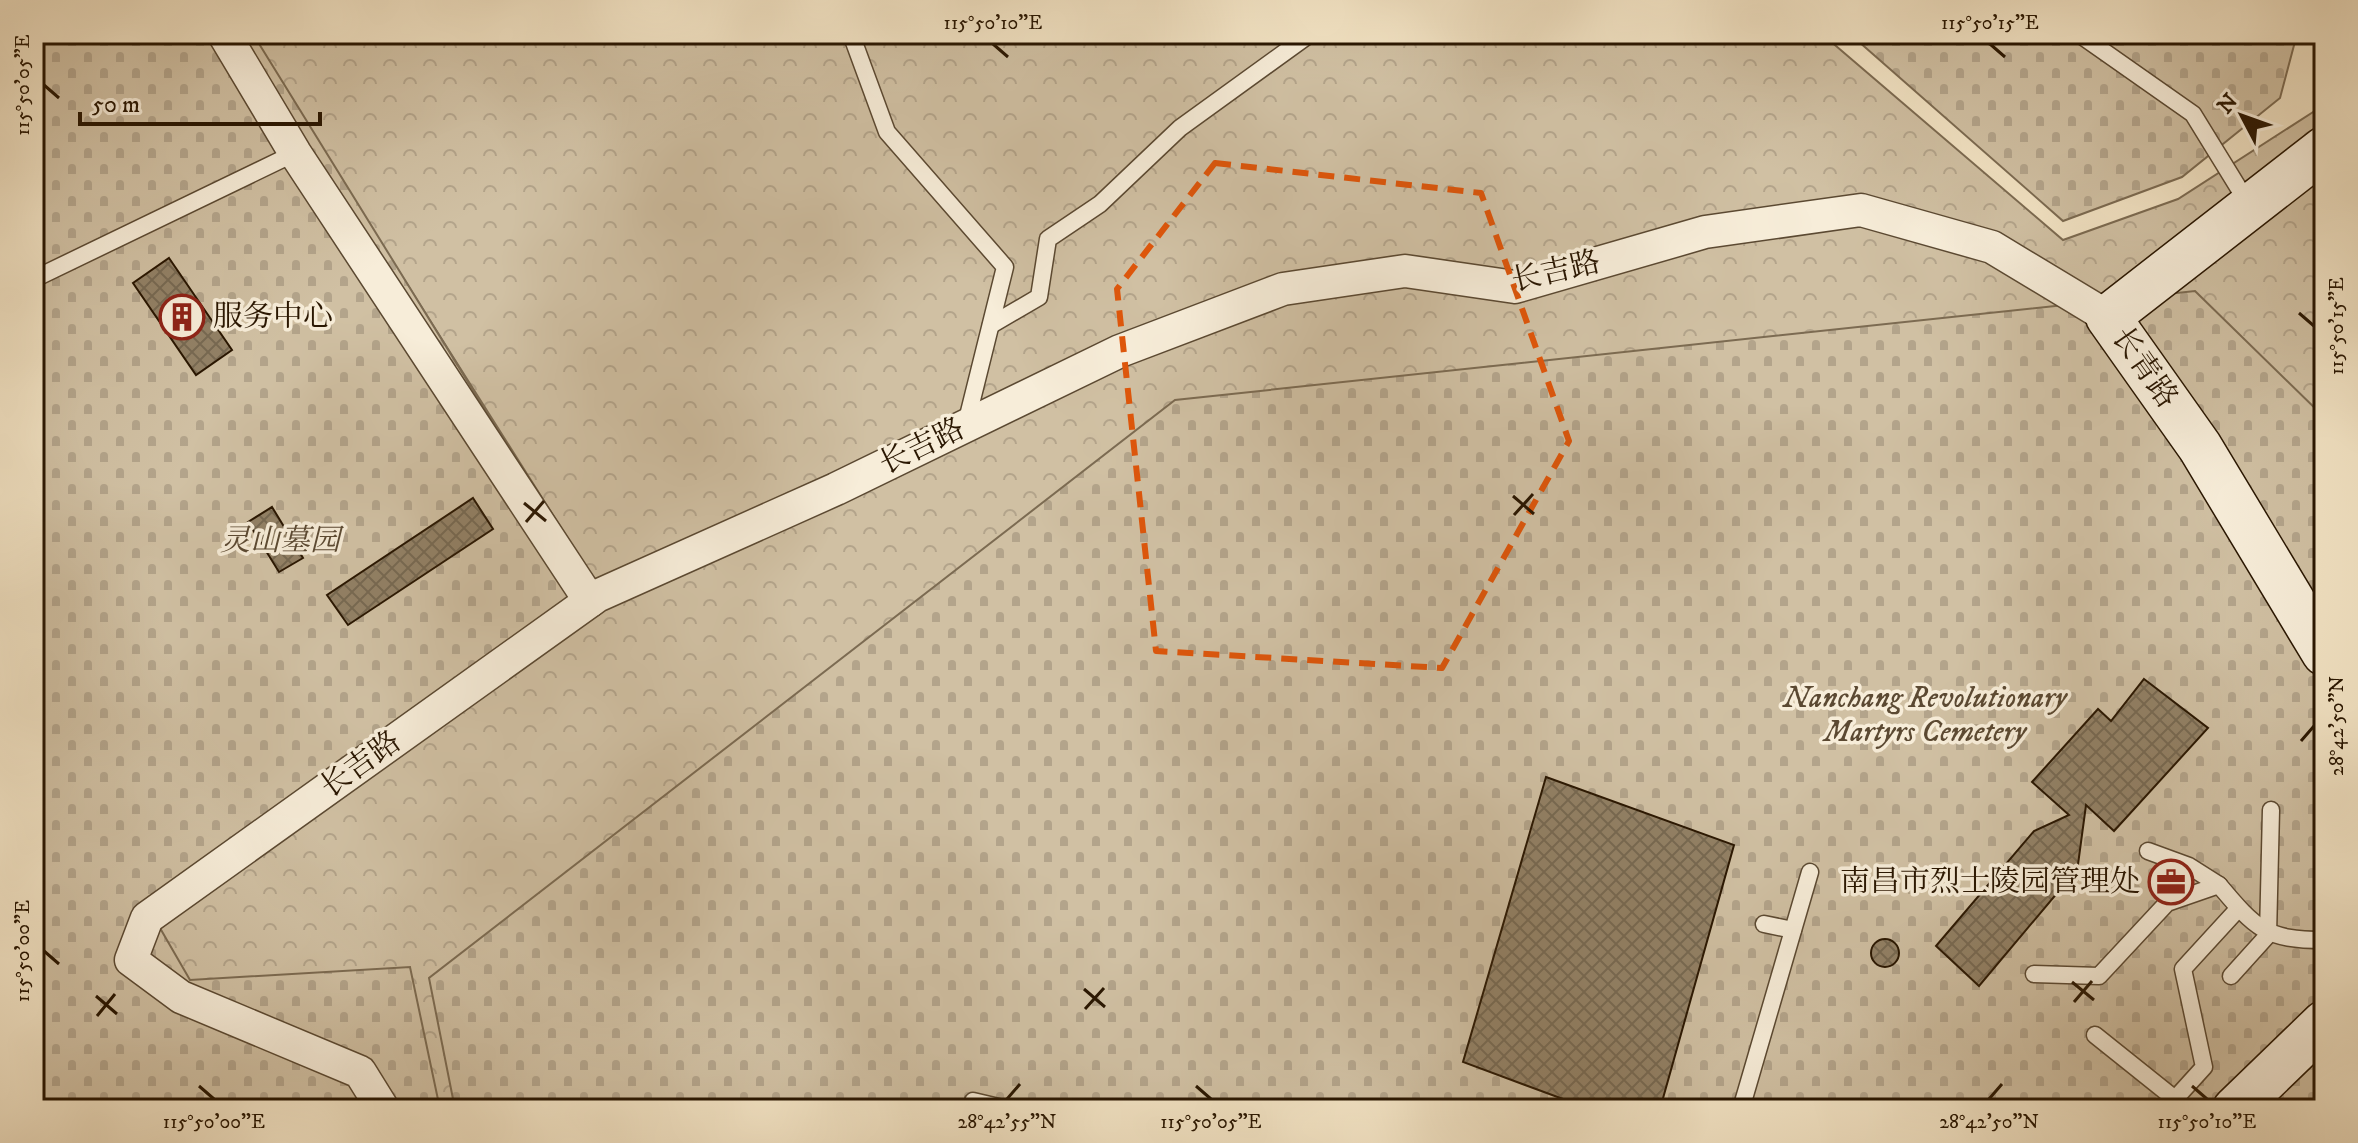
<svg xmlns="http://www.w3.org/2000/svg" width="2358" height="1143" viewBox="0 0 2358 1143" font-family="'IM FELL DW Pica','Noto Serif SC',serif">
<defs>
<pattern id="forest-crowns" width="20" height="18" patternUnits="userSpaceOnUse" patternTransform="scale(2)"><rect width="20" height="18" fill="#d0c0a3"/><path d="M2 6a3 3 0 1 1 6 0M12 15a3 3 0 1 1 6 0" fill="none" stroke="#b3a48b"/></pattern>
<pattern id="cemetery-stones" width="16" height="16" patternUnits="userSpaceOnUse" patternTransform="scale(2)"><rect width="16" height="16" fill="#d0c0a3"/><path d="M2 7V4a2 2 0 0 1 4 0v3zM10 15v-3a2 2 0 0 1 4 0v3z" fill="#b3a48b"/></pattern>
<pattern id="building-cross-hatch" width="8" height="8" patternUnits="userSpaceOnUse" patternTransform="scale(2)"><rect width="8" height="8" fill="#928166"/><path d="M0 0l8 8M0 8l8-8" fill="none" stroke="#776952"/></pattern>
</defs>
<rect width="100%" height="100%" fill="#f2e3c4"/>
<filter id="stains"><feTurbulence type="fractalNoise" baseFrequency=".0025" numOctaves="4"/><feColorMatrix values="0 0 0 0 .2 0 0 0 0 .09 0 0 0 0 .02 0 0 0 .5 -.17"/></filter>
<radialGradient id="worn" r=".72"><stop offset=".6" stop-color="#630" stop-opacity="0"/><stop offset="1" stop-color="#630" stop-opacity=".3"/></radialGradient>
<polygon fill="url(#forest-crowns)" stroke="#7c6b52" stroke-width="2" points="249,34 1822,34 2063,240 2178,199 2324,105 2324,1109 403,1109 351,1055 34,932 550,614 575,550"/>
<g fill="url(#cemetery-stones)" stroke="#7c6b52" stroke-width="2">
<polygon points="34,34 253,34 607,607 160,928 190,980 410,967 440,1109 34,1109"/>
<polygon points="1850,34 2297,34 2280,98 2182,177 2063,221"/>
<polygon points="2195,291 2324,417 2324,1109 455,1109 429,978 1175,400"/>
</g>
<g fill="url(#building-cross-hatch)" stroke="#291601" stroke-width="2">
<polygon points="169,258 232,350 196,375 133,283"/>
<polygon points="473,498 493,529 348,625 327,595"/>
<polygon points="272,507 303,558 279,572 248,522"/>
<polygon points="2144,679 2208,728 2114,831 2086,805 2077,872 2071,883 2058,892 1979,986 1936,946 2034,831 2069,815 2032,782 2098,709 2111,721"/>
<polygon points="1546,777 1734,845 1660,1109 1590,1109 1463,1062"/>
<circle cx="1885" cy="953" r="14"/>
</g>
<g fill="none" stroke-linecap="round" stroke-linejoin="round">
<g stroke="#5b4932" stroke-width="19">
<g id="lane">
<polyline points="851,34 887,132 1005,267 966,424"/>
<polyline points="2079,34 2193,114 2249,205"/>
<polyline points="34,279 295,153"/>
<polyline points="991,325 1039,297 1048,239 1100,204 1180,128 1310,34"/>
<polyline points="2148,851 2189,866 2219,885"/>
<polyline points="1764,924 1793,930"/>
<path d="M2034,974L2099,976L2167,903L2219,885C2256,929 2266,940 2324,940"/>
<polyline points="2231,976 2268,935 2271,810"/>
<polyline points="2095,1035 2175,1099"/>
<polyline points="973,1101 1007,1109"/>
<polyline points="1741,1109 1810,872"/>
<polyline points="2173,1109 2175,1099 2204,1067 2183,969 2238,909"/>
</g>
</g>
<g stroke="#5b4932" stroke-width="35">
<g id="street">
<polyline points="224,34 295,153 590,601"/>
<polyline points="383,1109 360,1072 181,997 131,960 147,918 597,596 836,489 1120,351 1283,289 1405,271 1515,287 1705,232 1861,210 1992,247 2108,317"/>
</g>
</g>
<g stroke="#291601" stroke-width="47">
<g id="secondary">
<polyline points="2324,149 2108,317 2200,447 2324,653"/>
<polyline points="2235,1109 2324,1023"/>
</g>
</g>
<use href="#lane" stroke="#f7edd9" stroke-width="16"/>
<use href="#street" stroke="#f7edd9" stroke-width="32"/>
<use href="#secondary" stroke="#f7edd9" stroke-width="44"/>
</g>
<path fill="none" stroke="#de560b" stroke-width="6" stroke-dasharray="16 10" stroke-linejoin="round" d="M1215,163L1481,193L1569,441L1442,668L1156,651L1117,289Z"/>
<path fill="none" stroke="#291601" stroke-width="3" d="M993,44L1008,57M1990,44L2005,57M44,85L59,98M2299,313L2314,326M1513,496L1534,514M524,503L546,521M1514,515L1533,494M526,522L544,501M2301,741L2314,726M44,951L59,964M2072,982L2094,1000M1084,989L1105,1007M96,996L117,1014M2074,1002L2092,981M1085,1009L1104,988M97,1016L115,994M199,1086L214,1099M1196,1086L1211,1099M2192,1086L2207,1099M1007,1099L1020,1084M1989,1099L2002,1084"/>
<defs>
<g id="building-ring" transform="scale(2.3)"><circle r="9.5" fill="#f7edd9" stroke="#8f2418" stroke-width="1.5"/><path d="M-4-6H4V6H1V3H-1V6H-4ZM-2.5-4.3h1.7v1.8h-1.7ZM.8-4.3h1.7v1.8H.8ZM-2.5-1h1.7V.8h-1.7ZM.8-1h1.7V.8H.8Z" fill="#8f2418"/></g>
<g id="office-ring" transform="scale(2.3)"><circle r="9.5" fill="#f7edd9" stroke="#8f2418" stroke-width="1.5"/><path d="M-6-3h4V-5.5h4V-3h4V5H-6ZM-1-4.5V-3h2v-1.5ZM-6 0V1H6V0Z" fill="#8f2418"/></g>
</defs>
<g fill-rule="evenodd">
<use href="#building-ring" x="182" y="317"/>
<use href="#office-ring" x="2171" y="882"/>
</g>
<g text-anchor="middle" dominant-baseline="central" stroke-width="7" stroke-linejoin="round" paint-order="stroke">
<g font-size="30" fill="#291601" stroke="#f7edd9">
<text transform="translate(1556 272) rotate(-13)">长吉路</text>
<text transform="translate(2144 368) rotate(55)">长青路</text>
<text transform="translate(922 447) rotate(-26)">长吉路</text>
<text transform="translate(361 765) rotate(-36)">长吉路</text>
</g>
<g font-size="30" fill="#291601" stroke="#f7edd9" text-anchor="start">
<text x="213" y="317">服务中心</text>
<text x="2140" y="882" text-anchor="end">南昌市烈士陵园管理处</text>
</g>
<g font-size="30" font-style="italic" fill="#5b4932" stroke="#f7edd9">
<text x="280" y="541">灵山墓园</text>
<text x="1925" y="698">Nanchang Revolutionary<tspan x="1925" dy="34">Martyrs Cemetery</tspan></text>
</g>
</g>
<rect width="2358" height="1143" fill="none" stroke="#f2e3c4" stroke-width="88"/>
<g transform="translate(2242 116) rotate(311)" stroke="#f7edd9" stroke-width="6" paint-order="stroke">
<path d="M0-6L14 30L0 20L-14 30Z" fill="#291601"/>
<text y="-12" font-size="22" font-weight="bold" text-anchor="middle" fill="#291601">N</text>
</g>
<path d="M80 112v12h240v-12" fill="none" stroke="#291601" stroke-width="4"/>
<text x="92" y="112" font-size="24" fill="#291601" stroke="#f7edd9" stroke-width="6" paint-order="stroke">50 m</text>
<rect x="44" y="44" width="2270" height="1055" fill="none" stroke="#291601" stroke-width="3"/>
<g font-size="20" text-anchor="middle" fill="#291601">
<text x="993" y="29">115°50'10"E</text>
<text x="1990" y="29">115°50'15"E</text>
<text transform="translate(22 85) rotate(-90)" y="7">115°50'05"E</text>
<text transform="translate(2336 326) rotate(-90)" y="7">115°50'15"E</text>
<text transform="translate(2336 726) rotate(-90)" y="7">28°42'50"N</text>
<text transform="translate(22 951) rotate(-90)" y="7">115°50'00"E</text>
<text x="214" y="1128">115°50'00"E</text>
<text x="1007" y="1128">28°42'55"N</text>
<text x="1211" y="1128">115°50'05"E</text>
<text x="1989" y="1128">28°42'50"N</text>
<text x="2207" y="1128">115°50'10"E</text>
</g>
<rect width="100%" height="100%" filter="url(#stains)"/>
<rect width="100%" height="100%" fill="url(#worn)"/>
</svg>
